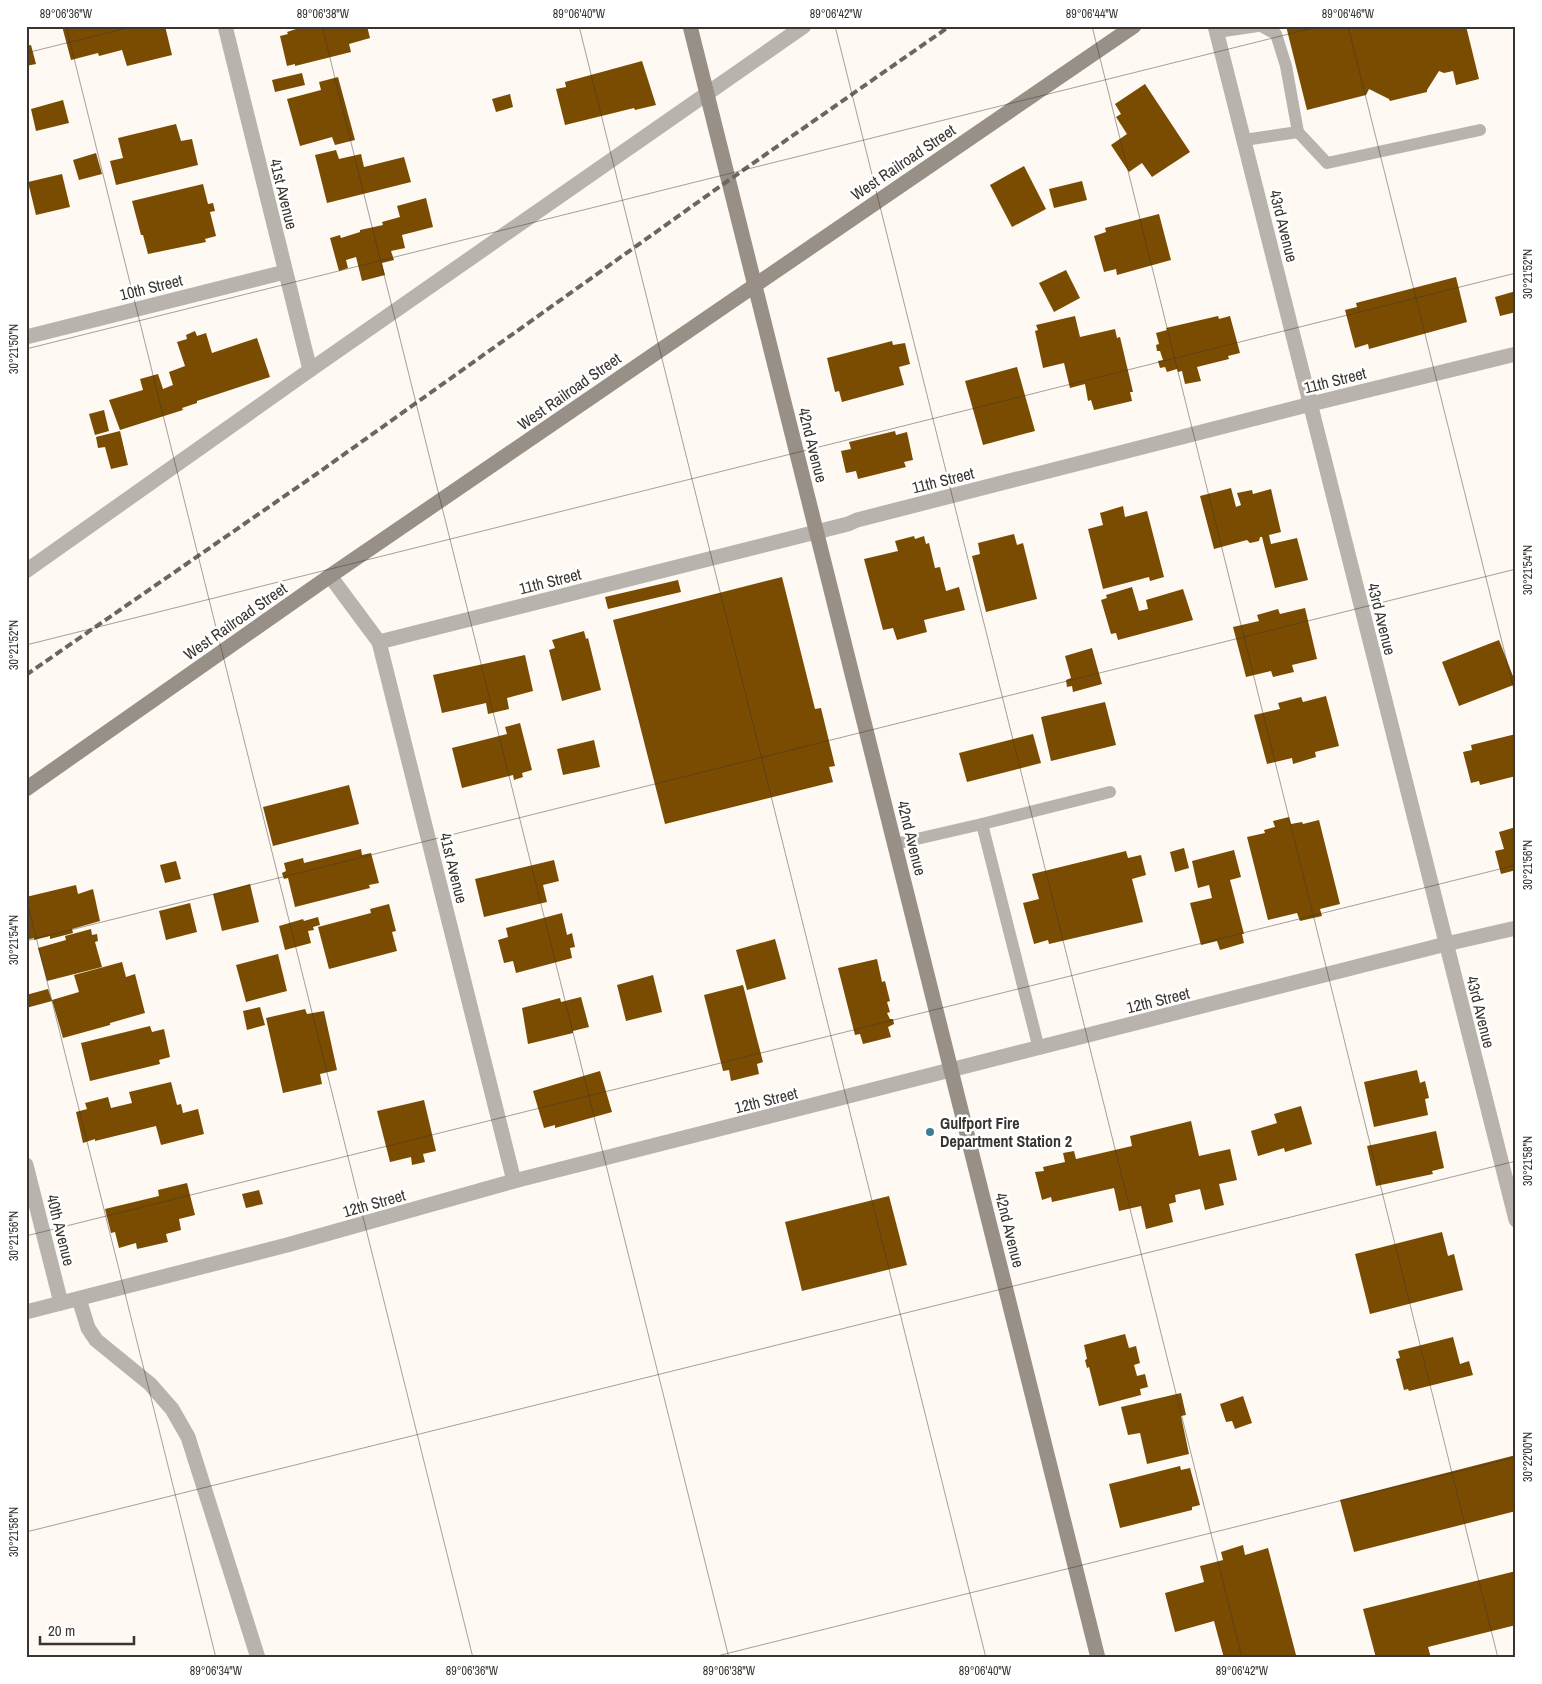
<svg xmlns="http://www.w3.org/2000/svg" width="1542" height="1684" viewBox="0 0 1542 1684" font-family="'Archivo Narrow',sans-serif">
<rect width="100%" height="100%" fill="#fef9f3"/>
<g fill="#7a4c01">
<polygon points="62,26 165,26 172,55 127,66 122,50 99,56 98,53 71,60"/>
<polygon points="305,26 367,26 370,38 349,44 351,52 295,66 295,64 287,66 280,36 288,34 287,32"/>
<polygon points="1286,26 1350,26 1354,29 1356,26 1466,26 1479,79 1456,85 1453,71 1444,73 1439,71 1427,90 1427,92 1390,101 1389,99 1369,89 1366,95 1307,110"/>
<polygon points="31,45 36,64 26,66 26,46"/>
<polygon points="642,61 656,105 635,110 634,108 565,125 556,89 566,87 565,82"/>
<polygon points="302,73 305,85 275,92 272,80"/>
<polygon points="338,77 355,140 335,145 332,137 300,146 287,99 321,90 319,82"/>
<polygon points="1145,84 1190,152 1152,177 1142,163 1129,172 1111,145 1127,134 1116,117 1121,114 1115,104"/>
<polygon points="510,94 513,107 496,112 492,99"/>
<polygon points="63,100 69,123 36,131 31,109"/>
<polygon points="176,124 181,141 192,139 198,165 116,185 110,161 123,158 118,138"/>
<polygon points="336,150 339,159 361,154 364,167 404,157 411,182 327,203 315,155"/>
<polygon points="96,153 102,174 79,180 73,160"/>
<polygon points="1024,166 1046,209 1012,227 990,185"/>
<polygon points="62,174 70,207 36,215 28,182"/>
<polygon points="1082,181 1087,200 1054,208 1049,189"/>
<polygon points="203,184 208,204 213,203 215,211 210,212 216,236 205,239 206,242 148,254 143,235 141,235 132,201"/>
<polygon points="426,198 433,227 402,235 405,248 391,251 394,260 382,263 385,275 362,281 356,257 346,260 348,268 339,271 330,238 340,235 341,238 360,232 360,230 383,225 382,222 400,217 397,206"/>
<polygon points="1159,214 1171,260 1117,275 1116,269 1104,272 1094,236 1106,232 1105,228"/>
<polygon points="1066,270 1080,298 1054,312 1039,283"/>
<polygon points="1456,277 1467,322 1369,349 1368,344 1355,348 1345,310 1357,307 1356,303"/>
<polygon points="1516,291 1516,312 1500,316 1495,297"/>
<polygon points="1075,316 1080,337 1115,329 1117,338 1120,337 1133,392 1130,392 1132,401 1094,410 1091,400 1088,401 1085,384 1070,388 1064,363 1043,368 1035,331 1038,330 1036,325"/>
<polygon points="1218,316 1219,319 1230,316 1240,353 1228,356 1229,359 1197,367 1201,381 1185,384 1182,371 1178,372 1177,369 1167,372 1165,367 1160,368 1158,361 1163,360 1160,351 1157,351 1156,345 1159,344 1156,333 1167,330 1166,328"/>
<polygon points="195,331 197,336 206,333 212,353 257,338 270,377 197,401 197,403 182,408 183,410 120,430 109,400 143,390 140,379 158,374 163,389 173,385 169,372 185,366 177,342 187,339 186,335"/>
<polygon points="892,341 893,345 905,343 910,364 899,367 904,385 842,402 839,391 835,392 827,358"/>
<polygon points="1017,367 1035,431 983,445 965,381"/>
<polygon points="104,410 109,431 95,435 89,414"/>
<polygon points="120,431 128,465 111,469 105,447 98,448 96,437"/>
<polygon points="895,431 896,435 907,432 913,460 904,462 906,467 858,479 856,471 846,473 841,451 851,449 849,442"/>
<polygon points="1231,488 1236,507 1241,505 1237,493 1252,490 1253,494 1271,489 1281,532 1269,535 1271,544 1297,538 1308,580 1275,588 1262,537 1260,537 1259,541 1250,543 1247,540 1214,549 1200,496"/>
<polygon points="1123,506 1125,517 1147,511 1164,577 1150,581 1149,577 1103,589 1088,529 1103,525 1100,513"/>
<polygon points="1014,534 1017,545 1023,543 1037,599 986,612 972,556 980,554 978,543"/>
<polygon points="914,536 915,539 924,536 926,544 929,543 935,568 940,567 946,591 959,587 965,610 924,620 927,632 897,640 893,628 883,630 864,559 898,551 895,541"/>
<polygon points="782,577 815,709 821,708 835,766 829,767 833,782 665,824 613,620"/>
<polygon points="678,580 681,592 608,609 605,597"/>
<polygon points="1132,587 1139,611 1148,609 1146,600 1183,589 1193,620 1118,640 1116,633 1111,634 1101,600 1107,598 1106,595"/>
<polygon points="1305,608 1317,659 1292,665 1294,672 1273,677 1271,671 1246,677 1233,627 1259,621 1257,615 1278,609 1280,614"/>
<polygon points="584,631 586,639 588,638 601,690 562,701 549,650 555,648 552,640"/>
<polygon points="1499,640 1516,684 1459,706 1442,662"/>
<polygon points="1092,648 1102,684 1073,692 1072,686 1067,687 1066,680 1071,678 1065,656"/>
<polygon points="525,655 533,691 507,698 509,709 488,714 486,703 442,713 433,675"/>
<polygon points="1326,696 1339,746 1315,752 1316,757 1293,764 1292,758 1267,764 1254,715 1280,709 1278,703 1301,697 1303,702"/>
<polygon points="1105,702 1116,745 1051,761 1041,717"/>
<polygon points="520,723 532,770 522,773 523,777 514,780 513,775 462,788 452,748 507,734 505,727"/>
<polygon points="1033,734 1041,763 967,782 959,753"/>
<polygon points="1516,734 1516,776 1480,785 1479,781 1471,783 1463,752 1472,750 1471,745"/>
<polygon points="594,740 600,767 563,775 557,749"/>
<polygon points="349,785 359,824 273,846 263,807"/>
<polygon points="1289,817 1291,824 1302,822 1303,824 1319,820 1340,904 1320,909 1322,916 1300,921 1297,913 1268,920 1247,837 1265,833 1264,830 1275,827 1273,821"/>
<polygon points="1516,827 1516,870 1501,874 1495,851 1504,849 1499,832"/>
<polygon points="1184,848 1189,868 1175,872 1170,852"/>
<polygon points="361,849 362,855 371,853 379,883 369,885 370,888 295,907 288,878 284,879 282,873 286,871 284,863 303,858 304,863"/>
<polygon points="1234,850 1241,877 1230,880 1244,934 1242,934 1244,943 1220,950 1217,941 1201,945 1190,903 1212,898 1209,885 1198,888 1192,861"/>
<polygon points="1126,851 1128,858 1141,855 1146,875 1132,879 1143,922 1049,944 1048,940 1034,944 1023,903 1039,899 1032,874"/>
<polygon points="554,860 559,881 543,885 547,902 484,917 475,879"/>
<polygon points="176,861 181,879 165,883 160,865"/>
<polygon points="250,884 259,922 222,931 213,894"/>
<polygon points="76,885 78,894 93,889 100,921 72,929 73,933 50,939 50,936 34,940 34,938 26,940 26,897"/>
<polygon points="190,903 197,932 166,940 159,911"/>
<polygon points="389,904 396,931 392,932 397,951 329,969 318,927 371,913 370,909"/>
<polygon points="562,913 567,935 572,933 575,947 570,948 572,958 516,973 513,961 504,963 498,940 508,937 506,928"/>
<polygon points="318,917 320,925 313,927 314,930 308,931 311,943 285,950 279,926 303,919 304,921"/>
<polygon points="91,929 92,935 97,934 98,941 95,942 102,967 47,981 38,948 66,940 65,936"/>
<polygon points="775,939 786,979 747,990 736,950"/>
<polygon points="278,954 287,991 246,1002 236,965"/>
<polygon points="877,959 882,982 885,981 890,1001 887,1002 890,1012 887,1013 890,1019 893,1019 894,1024 888,1027 891,1037 863,1044 860,1034 855,1035 838,968"/>
<polygon points="122,962 126,977 135,974 145,1013 110,1023 110,1025 63,1038 52,1000 79,992 74,975"/>
<polygon points="653,975 662,1012 626,1021 617,985"/>
<polygon points="743,985 763,1062 757,1064 759,1074 731,1081 729,1070 723,1071 704,995"/>
<polygon points="48,989 52,1001 26,1008 26,995"/>
<polygon points="581,997 589,1027 573,1031 573,1033 528,1044 522,1008 560,998 561,1002"/>
<polygon points="260,1007 265,1025 247,1030 243,1011"/>
<polygon points="305,1009 307,1014 324,1011 337,1070 320,1074 322,1084 283,1093 266,1018"/>
<polygon points="150,1026 152,1032 164,1029 170,1057 159,1060 160,1064 90,1081 81,1043"/>
<polygon points="1417,1070 1420,1083 1425,1081 1429,1098 1425,1099 1428,1115 1374,1127 1364,1082"/>
<polygon points="600,1071 612,1112 555,1128 555,1125 544,1128 533,1091"/>
<polygon points="171,1082 177,1105 181,1104 183,1113 198,1109 204,1134 161,1145 156,1126 95,1141 95,1139 83,1143 76,1112 87,1109 85,1103 108,1097 111,1108 132,1103 129,1092"/>
<polygon points="424,1100 436,1151 423,1154 425,1162 412,1165 411,1157 390,1162 377,1111"/>
<polygon points="1301,1106 1312,1144 1285,1152 1284,1148 1258,1156 1251,1131 1277,1123 1274,1114"/>
<polygon points="1191,1121 1199,1156 1230,1149 1237,1180 1219,1184 1224,1205 1205,1210 1200,1189 1175,1195 1176,1202 1169,1204 1173,1222 1146,1229 1141,1206 1119,1211 1114,1188 1052,1202 1051,1197 1042,1200 1035,1172 1044,1171 1043,1167 1065,1162 1063,1153 1074,1151 1076,1159 1132,1146 1130,1136"/>
<polygon points="1436,1131 1444,1168 1432,1171 1433,1174 1376,1186 1367,1146"/>
<polygon points="187,1183 195,1215 179,1219 181,1230 166,1234 168,1242 137,1249 136,1243 119,1248 115,1232 111,1233 105,1209 159,1196 158,1190"/>
<polygon points="259,1190 263,1204 246,1208 242,1194"/>
<polygon points="889,1196 907,1265 802,1291 785,1222"/>
<polygon points="1442,1232 1448,1256 1454,1254 1463,1290 1370,1314 1355,1254"/>
<polygon points="1125,1334 1129,1348 1136,1346 1140,1363 1134,1365 1137,1376 1145,1374 1148,1387 1140,1389 1141,1395 1099,1406 1089,1367 1087,1368 1085,1360 1087,1359 1084,1345"/>
<polygon points="1453,1337 1460,1364 1469,1361 1473,1375 1409,1391 1408,1389 1404,1390 1396,1359 1400,1358 1398,1351"/>
<polygon points="1181,1393 1186,1415 1181,1416 1189,1454 1147,1464 1140,1433 1128,1435 1121,1407"/>
<polygon points="1243,1396 1252,1423 1235,1429 1232,1421 1226,1422 1220,1404"/>
<polygon points="1516,1455 1516,1511 1354,1552 1340,1500"/>
<polygon points="1180,1466 1181,1470 1190,1468 1200,1505 1192,1507 1192,1510 1120,1528 1109,1484"/>
<polygon points="1243,1545 1245,1555 1268,1548 1296,1655 1284,1658 1224,1658 1214,1621 1175,1632 1165,1593 1204,1582 1200,1566 1223,1560 1221,1552"/>
<polygon points="1516,1571 1516,1625 1428,1647 1431,1658 1376,1658 1363,1609"/>
</g>
<g fill="none" stroke-linecap="round" stroke-linejoin="round">
<g stroke="#b8b3ac" stroke-width="12">
<polyline points="1261,26 1276,34 1286,66 1298,132"/>
<polyline points="1217,32 1258,26"/>
<polyline points="1244,140 1298,132 1327,163 1480,130"/>
<polyline points="982,824 1110,792"/>
<polyline points="895,844 982,824 1039,1049"/>
</g>
<g stroke="#b8b3ac" stroke-width="15">
<polyline points="225,26 310,370"/>
<polyline points="1215,26 1516,1220"/>
<polyline points="26,337 285,272"/>
<polyline points="26,571 310,370 804,26"/>
<polyline points="330,576 379,642 514,1181"/>
<polyline points="379,642 848,524 857,520 1311,404 1516,354"/>
<polyline points="26,1165 61,1303"/>
<polyline points="79,1299 88,1328 96,1340 150,1384 172,1409 188,1437 258,1658"/>
<polyline points="26,1312 287,1245 514,1181 1446,944 1516,928"/>
</g>
<g stroke="#989087" stroke-width="15">
<polyline points="690,26 1098,1658"/>
<polyline points="26,789 330,576 1134,26"/>
</g>
<polyline stroke="#6b6661" stroke-width="4" stroke-dasharray="8 4" stroke-linecap="butt" points="26,675 315,475 729,180 950,26"/>
</g>
<path fill="none" stroke="#39342f" stroke-width="1" stroke-opacity="0.45" d="M66,26L473,1658M322,26L729,1658M579,26L986,1658M835,26L1242,1658M1092,26L1498,1658M1348,26L1516,698M26,53L135,26M26,349L1321,26M26,645L1516,273M26,897L216,1658M26,941L1516,569M26,1236L1516,865M26,1532L1516,1161M709,1658L1516,1457"/>
<circle fill="#3c7d90" stroke="#fff" stroke-width="2" cx="930" cy="1132" r="5"/>
<g text-anchor="middle" dominant-baseline="central" stroke-width="5" stroke-linejoin="round" paint-order="stroke">
<g font-size="16" fill="#39342f" stroke="#fff">
<text transform="translate(903 162) rotate(-34)">West Railroad Street</text>
<text transform="translate(284 194) rotate(76)">41st Avenue</text>
<text transform="translate(1284 226) rotate(76)">43rd Avenue</text>
<text transform="translate(151 287) rotate(-14)">10th Street</text>
<text transform="translate(1335 380) rotate(-14)">11th Street</text>
<text transform="translate(569 391) rotate(-35)">West Railroad Street</text>
<text transform="translate(813 445) rotate(76)">42nd Avenue</text>
<text transform="translate(943 480) rotate(-14)">11th Street</text>
<text transform="translate(550 581) rotate(-14)">11th Street</text>
<text transform="translate(1382 619) rotate(76)">43rd Avenue</text>
<text transform="translate(235 621) rotate(-35)">West Railroad Street</text>
<text transform="translate(912 838) rotate(76)">42nd Avenue</text>
<text transform="translate(454 868) rotate(76)">41st Avenue</text>
<text transform="translate(1158 1000) rotate(-14)">12th Street</text>
<text transform="translate(1481 1012) rotate(76)">43rd Avenue</text>
<text transform="translate(766 1100) rotate(-14)">12th Street</text>
<text transform="translate(374 1203) rotate(-16)">12th Street</text>
<text transform="translate(61 1230) rotate(76)">40th Avenue</text>
<text transform="translate(1010 1230) rotate(76)">42nd Avenue</text>
</g>
<g font-size="16" font-weight="bold" fill="#39342f" stroke="#fff" text-anchor="start">
<text x="940" y="1123">Gulfport Fire<tspan x="940" dy="18">Department Station 2</tspan></text>
</g>
</g>
<rect width="1542" height="1684" fill="none" stroke="#ffffff" stroke-width="55"/>
<path d="M40 1636v8h94v-8" fill="none" stroke="#39342f" stroke-width="2.5"/>
<text x="48" y="1636" font-size="15" fill="#39342f" stroke="#ffffff" stroke-width="4" paint-order="stroke">20 m</text>
<rect x="28" y="28" width="1486" height="1628" fill="none" stroke="#39342f" stroke-width="2"/>
<g font-size="12" text-anchor="middle" fill="#39342f">
<text x="66" y="18">89°06'36"W</text>
<text x="323" y="18">89°06'38"W</text>
<text x="579" y="18">89°06'40"W</text>
<text x="836" y="18">89°06'42"W</text>
<text x="1092" y="18">89°06'44"W</text>
<text x="1348" y="18">89°06'46"W</text>
<text transform="translate(1528 274) rotate(-90)" y="4">30°21'52"N</text>
<text transform="translate(14 349) rotate(-90)" y="4">30°21'50"N</text>
<text transform="translate(1528 570) rotate(-90)" y="4">30°21'54"N</text>
<text transform="translate(14 645) rotate(-90)" y="4">30°21'52"N</text>
<text transform="translate(1528 865) rotate(-90)" y="4">30°21'56"N</text>
<text transform="translate(14 940) rotate(-90)" y="4">30°21'54"N</text>
<text transform="translate(1528 1161) rotate(-90)" y="4">30°21'58"N</text>
<text transform="translate(14 1236) rotate(-90)" y="4">30°21'56"N</text>
<text transform="translate(1528 1457) rotate(-90)" y="4">30°22'00"N</text>
<text transform="translate(14 1532) rotate(-90)" y="4">30°21'58"N</text>
<text x="216" y="1675">89°06'34"W</text>
<text x="472" y="1675">89°06'36"W</text>
<text x="729" y="1675">89°06'38"W</text>
<text x="985" y="1675">89°06'40"W</text>
<text x="1242" y="1675">89°06'42"W</text>
</g>
</svg>
